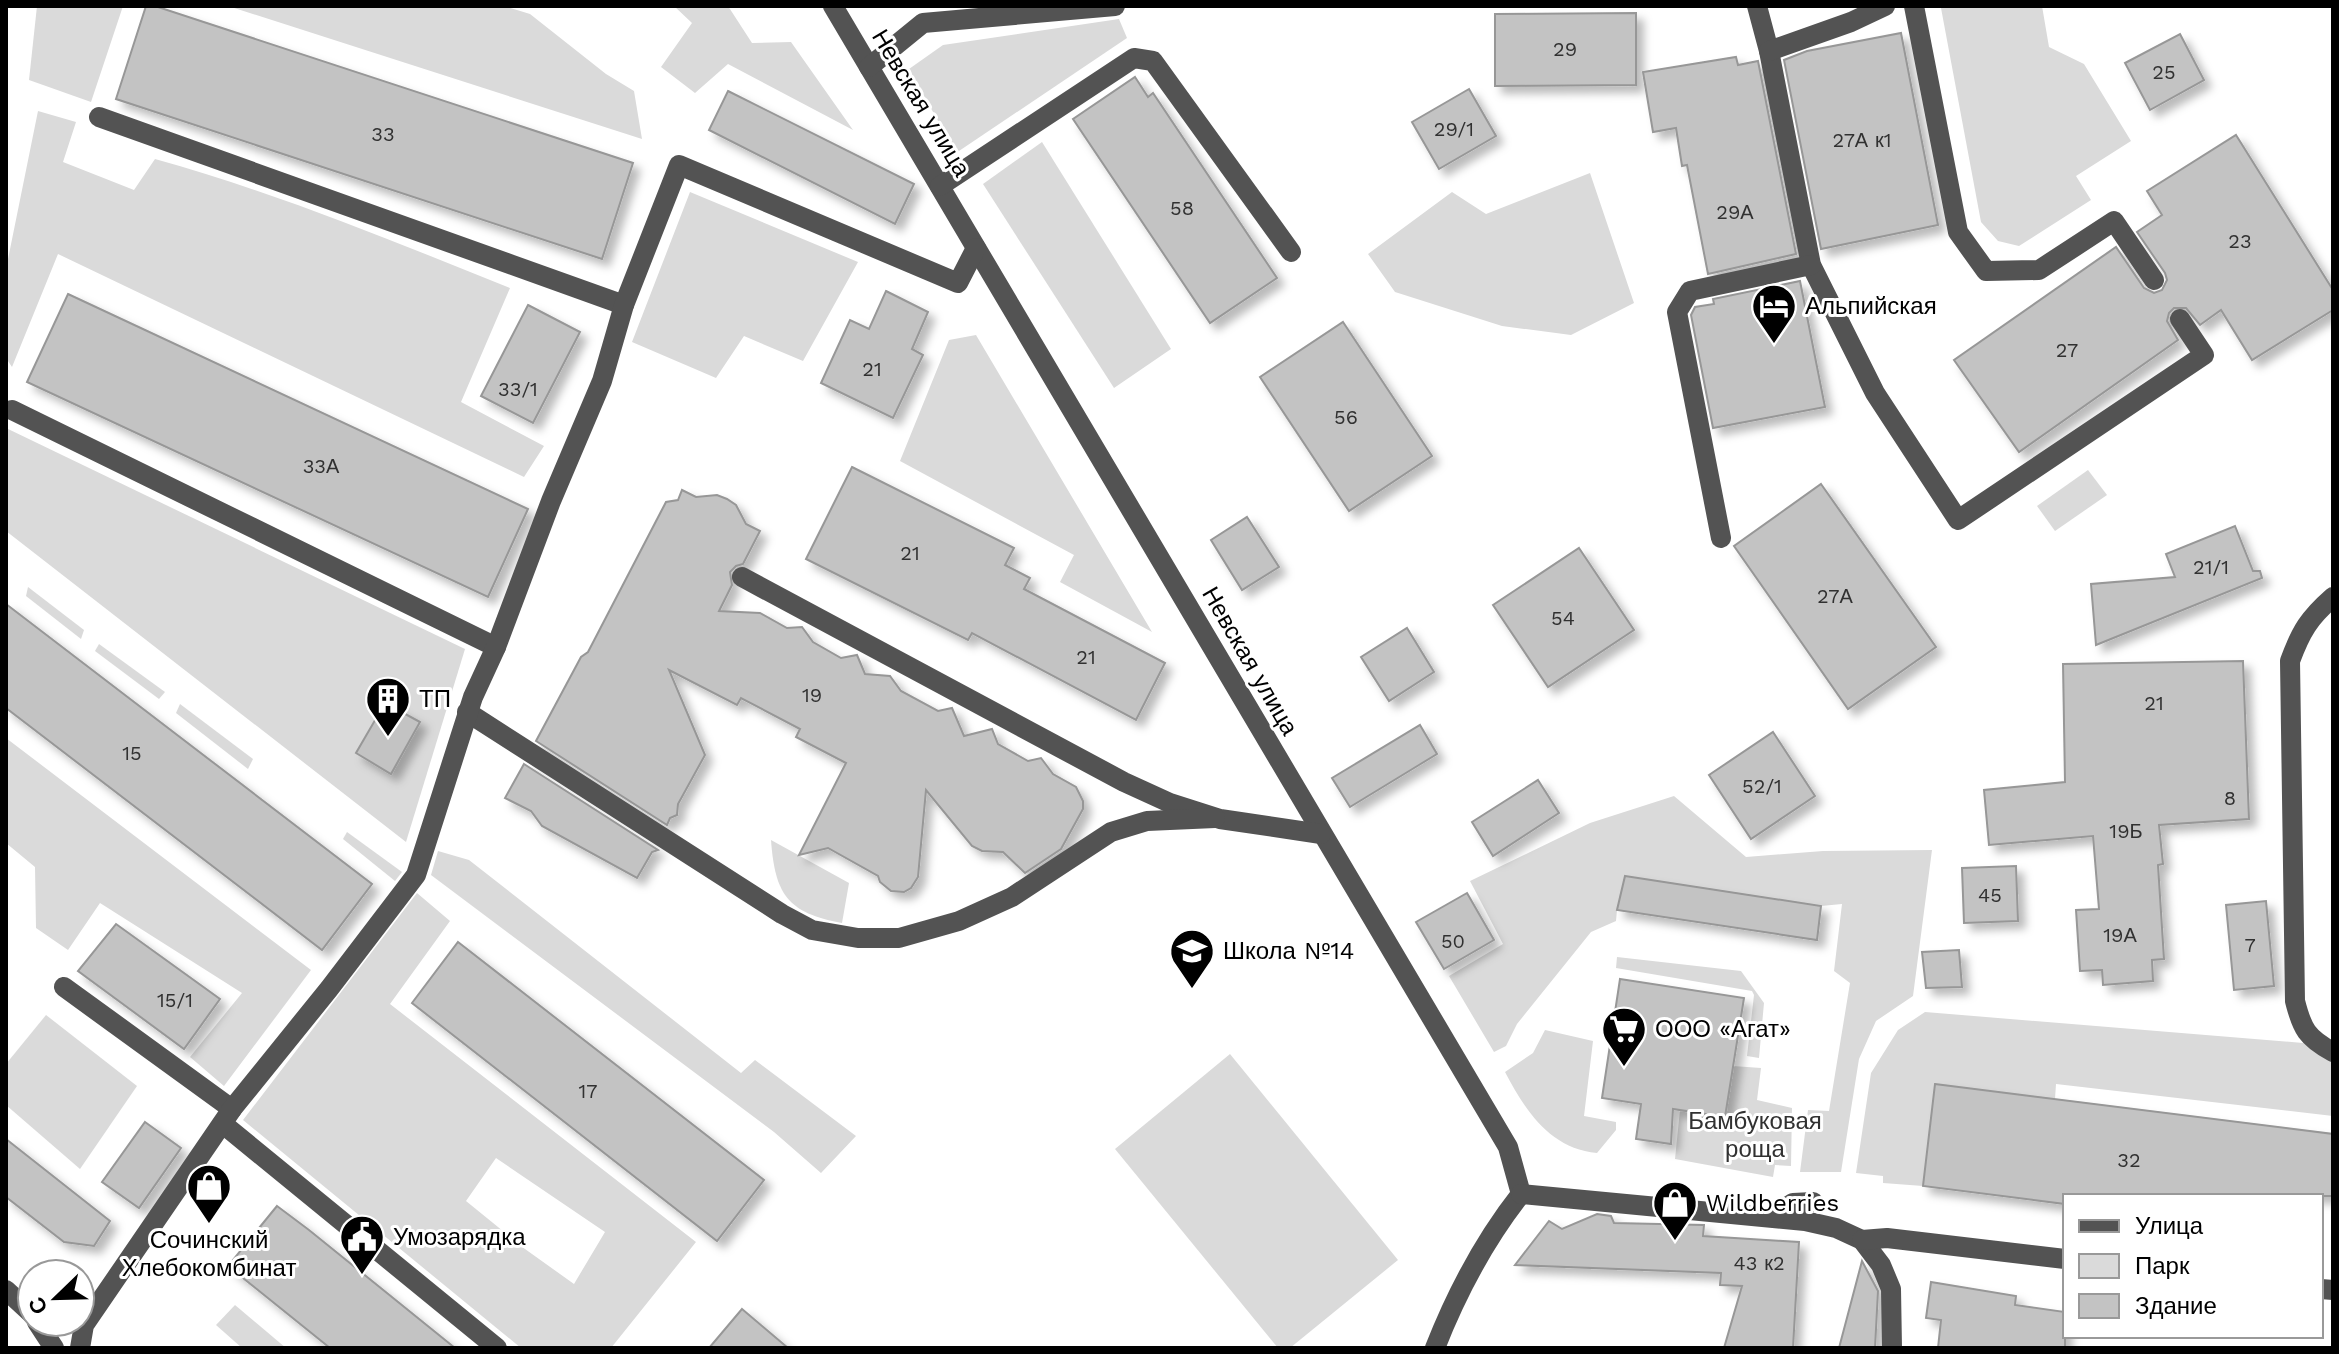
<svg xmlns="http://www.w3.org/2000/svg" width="2339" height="1354" viewBox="0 0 2339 1354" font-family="'Work Sans',sans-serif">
<defs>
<filter id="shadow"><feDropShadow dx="7" dy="7" stdDeviation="4" flood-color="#0004"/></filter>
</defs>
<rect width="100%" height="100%" fill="#fff"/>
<g fill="#dadada" fill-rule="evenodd">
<polygon points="37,6 123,6 91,102 29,80"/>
<polygon points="228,6 504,6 530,14 606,74 634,91 642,139"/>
<polygon points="674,6 728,6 752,43 791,42 853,130 728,64 695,93 661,67 692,23"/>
<polygon points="1953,6 2042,6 2049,47 2084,64 2131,141 2076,176 2091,200 2019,246 1998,241 1981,222 1941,8"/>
<polygon points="1119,19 1127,38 956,153 909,69 943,45"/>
<path d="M38,111L76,122L63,162L134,190L155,159C277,193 393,241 510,288L461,402L544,446L524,477L58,254L12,367L6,358V269Z"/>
<polygon points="1042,142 1171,349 1114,388 983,184"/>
<polygon points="1590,173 1634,303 1571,335 1502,326 1395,292 1368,254 1452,192 1486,214"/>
<polygon points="690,192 858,262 803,361 744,336 716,378 632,342"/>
<polygon points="976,335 1152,632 1060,582 1074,555 900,461 949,340"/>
<polygon points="6,428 465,649 406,842 6,531"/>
<polygon points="2088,470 2107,495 2055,531 2037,506"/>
<polygon points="28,587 84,630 81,639 26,596"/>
<polygon points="99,644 165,692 159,699 95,651"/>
<polygon points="180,704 253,759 248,769 176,713"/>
<polygon points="6,738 311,970 224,1086 190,1057 242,993 100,903 68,950 36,928 35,867 6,843"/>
<polygon points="1674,796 1746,857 1823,851 1932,850 1913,996 1876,1021 1859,1059 1841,1172 1800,1172 1808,1110 1829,1111 1850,983 1834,971 1842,904 1821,906 1817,940 1617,910 1616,921 1591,932 1517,1024 1506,1046 1494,1052 1449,976 1503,944 1470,881 1590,823"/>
<polygon points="347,832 402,872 395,881 343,839"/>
<path d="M771,840L849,883L842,923C787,913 775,894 771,840Z"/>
<polygon points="438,851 469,860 741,1073 755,1060 856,1136 821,1173 774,1132 431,875"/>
<path d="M417,893L450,921L390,1004L696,1242L611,1348H521L243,1120ZM496,1158L605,1232L574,1284L525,1249L466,1201Z"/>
<polygon points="1617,957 1741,971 1764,1003 1759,1058 1747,1056 1754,995 1752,991 1616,968"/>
<polygon points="1925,1012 2303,1043 2333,1061 2333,1116 2056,1084 2055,1099 1936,1084 1923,1186 1883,1183 1883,1176 1856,1173 1871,1073 1898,1030"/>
<polygon points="46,1015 137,1086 80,1169 6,1105 6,1064"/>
<path d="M1545,1030L1593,1041L1584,1116L1616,1122V1130L1597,1153C1550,1149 1525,1110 1505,1072L1533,1053Z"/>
<polygon points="1230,1054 1398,1260 1290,1348 1278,1348 1115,1149"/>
<polygon points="1733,1066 1761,1068 1757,1100 1792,1108 1791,1166 1775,1165 1773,1177 1675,1159 1680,1110 1725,1116"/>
<polygon points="235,1305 286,1348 242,1348 216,1325"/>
</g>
<g fill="#c3c3c3" stroke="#979797" stroke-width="2" filter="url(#shadow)">
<polygon points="146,6 155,6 633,163 602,259 116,99"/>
<polygon points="1636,13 1636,85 1495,86 1495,14"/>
<polygon points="1901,33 1938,225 1821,249 1784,60 1807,51"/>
<polygon points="2180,34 2204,80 2150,110 2125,63"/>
<polygon points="1736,57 1738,65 1758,61 1796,254 1708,274 1687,165 1682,166 1676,128 1653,132 1643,72"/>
<polygon points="1135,77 1148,97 1153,93 1277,278 1210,323 1073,119"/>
<polygon points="1469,89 1496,136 1439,169 1412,122"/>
<polygon points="728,91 914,184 895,224 709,130"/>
<polygon points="2236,135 2333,290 2333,310 2252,360 2221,310 2200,325 2186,308 2174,308 2169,313 2167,321 2178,340 2019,452 1954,360 2116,247 2144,288 2154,293 2162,290 2167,280 2165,273 2137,232 2162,215 2147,191"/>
<polygon points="1800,281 1825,407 1713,428 1691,315 1695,307 1714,304 1713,299"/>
<polygon points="886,291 928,312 912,349 923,355 893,418 821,383 850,320 869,329"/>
<polygon points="68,294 528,509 488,597 27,382"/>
<polygon points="528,305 580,332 533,423 481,396"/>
<polygon points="1343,322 1432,456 1349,511 1260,377"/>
<polygon points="852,467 1014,548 1005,565 1030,578 1024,589 1165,663 1136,720 972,633 968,640 806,559"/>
<polygon points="1821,484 1936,647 1848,709 1734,546"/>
<polygon points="682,490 696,497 717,495 727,499 736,505 746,524 760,531 743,564 736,566 730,572 732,585 719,611 760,613 787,628 802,627 813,642 841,658 857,655 865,674 890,676 901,691 938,711 952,708 964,736 992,729 998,744 1028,761 1041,758 1053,774 1076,787 1083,801 1083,809 1061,849 1025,873 1003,852 982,851 972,846 926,790 918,877 911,888 904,892 891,891 880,882 878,876 828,848 799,855 846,763 796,737 800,729 741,698 737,705 669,670 705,755 678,804 677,815 670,818 667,825 536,741 581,657 588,652 666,502 678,500"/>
<polygon points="1247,517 1279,567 1242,590 1211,540"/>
<polygon points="2235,526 2253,571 2260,571 2262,578 2096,645 2091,584 2175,577 2166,554"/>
<polygon points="1579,548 1634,630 1548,687 1493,605"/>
<polygon points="6,604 372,884 322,950 6,708"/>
<polygon points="1407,628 1434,672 1389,701 1361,657"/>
<polygon points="2243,661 2249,819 2159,825 2163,864 2158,865 2164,959 2152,960 2153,981 2103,985 2102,970 2080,971 2076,910 2099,909 2093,836 1989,845 1984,790 2065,782 2063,664"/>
<polygon points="385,703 420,722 391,774 356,753"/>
<polygon points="1420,725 1437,754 1350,807 1332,778"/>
<polygon points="1773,732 1815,796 1751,839 1709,775"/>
<polygon points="524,764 658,850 652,852 637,878 542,826 531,811 505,798"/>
<polygon points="1538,780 1559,813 1493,856 1472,822"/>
<polygon points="2016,866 2018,921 1964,923 1962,868"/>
<polygon points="1625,876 1821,906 1817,940 1617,910"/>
<polygon points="1467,893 1494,940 1444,969 1416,922"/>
<polygon points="2266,901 2274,986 2234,990 2226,905"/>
<polygon points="116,924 220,999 184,1049 78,971"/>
<polygon points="458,942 764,1180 717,1241 412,1003"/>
<polygon points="1959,950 1962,987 1926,988 1922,952"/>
<polygon points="1620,979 1744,998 1725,1117 1673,1109 1671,1144 1636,1139 1641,1104 1602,1098"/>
<polygon points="1935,1084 2333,1134 2333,1196 2065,1196 2065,1204 1923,1186"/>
<polygon points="145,1122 181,1148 139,1208 102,1182"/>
<polygon points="6,1139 110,1221 94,1246 64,1242 6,1197"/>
<polygon points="277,1206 309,1230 455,1348 330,1348 228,1266"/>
<polygon points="1597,1214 1611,1216 1614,1223 1704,1225 1703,1236 1799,1242 1793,1348 1724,1348 1742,1286 1720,1285 1721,1273 1515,1265 1549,1221 1562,1229"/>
<polygon points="1862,1261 1878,1291 1875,1348 1839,1348"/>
<polygon points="1931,1282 2016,1296 2015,1305 2065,1312 2065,1348 1938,1348 1941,1320 1926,1318"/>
<polygon points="742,1309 788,1348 709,1348"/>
</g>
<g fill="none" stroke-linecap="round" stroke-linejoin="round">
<g stroke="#535353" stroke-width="20">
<path d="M833,6L1508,1147L1521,1194C1484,1241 1457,1292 1435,1348"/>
<polyline points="1757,6 1769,51 1811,265 1875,393 1958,520 2204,355 2180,319"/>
<polyline points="1914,6 1958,232 1986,271 2039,270 2114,221 2154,280"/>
<polyline points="1769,51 1851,22 1885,6"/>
<polyline points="869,67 923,23 1115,6"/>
<polyline points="99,117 624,305"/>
<polyline points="940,186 1134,58 1153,61 1291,252"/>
<polyline points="12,410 496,647"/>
<polyline points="1721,538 1677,312 1690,291 1811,265"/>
<polyline points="742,577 1124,782 1170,803 1220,819 1321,834"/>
<path d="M2333,597C2309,618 2301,631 2290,661L2295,1001C2302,1029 2307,1038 2333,1052"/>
<polyline points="467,712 782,914 812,930 858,938 899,938 959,921 1012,897 1111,832 1147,821 1215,818"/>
<polyline points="64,987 232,1109"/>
<polyline points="223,1124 497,1348"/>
<polyline points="1521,1194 1805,1221 1836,1228 1862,1240 1881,1265 1891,1289 1892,1348"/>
<polyline points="1771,1217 1793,1203 1813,1202"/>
<polyline points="1862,1240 1887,1238 2065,1259"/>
<polyline points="2321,1289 2333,1290"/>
<polyline points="6,1290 32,1314"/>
<polyline points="37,1322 54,1348"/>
<polyline points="80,1348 84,1325 232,1109 329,989 416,875 473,697 496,647 551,501 602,381 624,305 679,165 958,283 976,248"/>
</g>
</g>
<defs>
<g id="hotel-pin" transform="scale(2.3)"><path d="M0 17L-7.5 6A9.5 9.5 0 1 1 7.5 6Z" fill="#000" stroke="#fff"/><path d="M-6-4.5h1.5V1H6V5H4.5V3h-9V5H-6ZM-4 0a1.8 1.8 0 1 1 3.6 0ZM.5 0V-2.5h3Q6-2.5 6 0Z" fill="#fff"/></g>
<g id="building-pin" transform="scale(2.3)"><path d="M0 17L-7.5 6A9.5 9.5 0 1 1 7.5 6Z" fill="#000" stroke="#fff"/><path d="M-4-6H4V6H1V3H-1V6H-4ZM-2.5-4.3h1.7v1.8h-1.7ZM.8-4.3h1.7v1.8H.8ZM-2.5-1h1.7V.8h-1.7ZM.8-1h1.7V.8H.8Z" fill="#fff"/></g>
<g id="school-pin" transform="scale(2.3)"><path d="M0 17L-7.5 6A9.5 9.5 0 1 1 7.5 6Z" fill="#000" stroke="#fff"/><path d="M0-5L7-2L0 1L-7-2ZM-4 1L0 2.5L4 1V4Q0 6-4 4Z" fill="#fff"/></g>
<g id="supermarket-pin" transform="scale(2.3)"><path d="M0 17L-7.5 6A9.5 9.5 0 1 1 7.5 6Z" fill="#000" stroke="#fff"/><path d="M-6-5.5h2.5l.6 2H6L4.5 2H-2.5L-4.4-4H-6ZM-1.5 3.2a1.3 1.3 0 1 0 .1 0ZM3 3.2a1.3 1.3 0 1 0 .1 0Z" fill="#fff"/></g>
<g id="shop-pin" transform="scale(2.3)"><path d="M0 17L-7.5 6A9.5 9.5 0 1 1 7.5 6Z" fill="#000" stroke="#fff"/><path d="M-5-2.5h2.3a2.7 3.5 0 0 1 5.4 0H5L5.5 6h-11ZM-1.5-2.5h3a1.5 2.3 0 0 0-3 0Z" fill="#fff"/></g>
<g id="civic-pin" transform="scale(2.3)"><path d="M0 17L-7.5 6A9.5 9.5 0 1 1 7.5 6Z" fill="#000" stroke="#fff"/><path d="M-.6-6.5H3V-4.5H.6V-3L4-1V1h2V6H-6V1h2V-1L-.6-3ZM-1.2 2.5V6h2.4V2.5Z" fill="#fff"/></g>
</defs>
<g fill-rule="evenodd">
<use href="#hotel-pin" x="1774" y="306"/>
<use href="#building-pin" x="388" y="699"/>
<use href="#school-pin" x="1192" y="951"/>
<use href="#supermarket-pin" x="1624" y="1029"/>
<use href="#shop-pin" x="209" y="1186"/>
<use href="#shop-pin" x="1675" y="1203"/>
<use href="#civic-pin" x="362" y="1237"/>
</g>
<g text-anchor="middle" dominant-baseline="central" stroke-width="6" stroke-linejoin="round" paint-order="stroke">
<g font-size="20" fill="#313131">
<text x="1565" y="49">29</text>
<text x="2164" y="72">25</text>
<text x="1454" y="129">29/1</text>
<text x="383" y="134">33</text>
<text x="1862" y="140">27А к1</text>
<text x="1182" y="208">58</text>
<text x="1735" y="212">29А</text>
<text x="2240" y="241">23</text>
<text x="2067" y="350">27</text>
<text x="872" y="369">21</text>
<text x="518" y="389">33/1</text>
<text x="1346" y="417">56</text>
<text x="321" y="466">33А</text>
<text x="910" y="553">21</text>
<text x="2211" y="567">21/1</text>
<text x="1835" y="596">27А</text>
<text x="1563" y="618">54</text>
<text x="1086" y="657">21</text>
<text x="812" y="695">19</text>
<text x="2154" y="703">21</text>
<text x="132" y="753">15</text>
<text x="1762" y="786">52/1</text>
<text x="2230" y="798">8</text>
<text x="2126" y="831">19Б</text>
<text x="1990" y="895">45</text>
<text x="2120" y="935">19А</text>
<text x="1453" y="941">50</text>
<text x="2250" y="945">7</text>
<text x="175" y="1000">15/1</text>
<text x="588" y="1091">17</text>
<text x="2129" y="1160">32</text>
<text x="1759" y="1263">43 к2</text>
</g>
<g font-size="24" fill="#000" stroke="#fff">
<text transform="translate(921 103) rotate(59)">Невская улица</text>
<text transform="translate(1250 661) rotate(60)">Невская улица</text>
</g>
<g font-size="24" fill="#000" stroke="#fff" text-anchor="start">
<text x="1805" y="306">Альпийская</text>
<text x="419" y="699">ТП</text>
<text x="1223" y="951">Школа №14</text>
<text x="1655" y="1029">ООО «Агат»</text>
<text x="1706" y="1203">Wildberries</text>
<text x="393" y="1237">Умозарядка</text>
<text x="209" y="1240" text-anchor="middle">Сочинский<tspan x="209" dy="28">Хлебокомбинат</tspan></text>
</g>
<g font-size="24" fill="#313131" stroke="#fff">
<text x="1755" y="1121">Бамбуковая<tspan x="1755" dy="28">роща</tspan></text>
</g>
</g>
<rect width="2339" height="1354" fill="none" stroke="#000000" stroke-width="16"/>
<rect x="2063" y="1194" width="260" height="144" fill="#ffffff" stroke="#999999" stroke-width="2"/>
<rect x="2079" y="1220" width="40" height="12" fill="#535353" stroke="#999999" stroke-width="2"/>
<text x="2135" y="1234" font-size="24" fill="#000000">Улица</text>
<rect x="2079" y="1254" width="40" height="24" fill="#dadada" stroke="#999999" stroke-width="2"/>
<text x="2135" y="1274" font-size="24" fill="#000000">Парк</text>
<rect x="2079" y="1294" width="40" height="24" fill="#c3c3c3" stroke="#999999" stroke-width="2"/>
<text x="2135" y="1314" font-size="24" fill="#000000">Здание</text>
<g transform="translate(56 1298) rotate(247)"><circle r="38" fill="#ffffff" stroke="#999999" stroke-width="2"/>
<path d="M0-6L14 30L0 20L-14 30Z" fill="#000000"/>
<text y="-12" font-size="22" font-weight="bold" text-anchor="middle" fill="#000000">С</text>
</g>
</svg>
